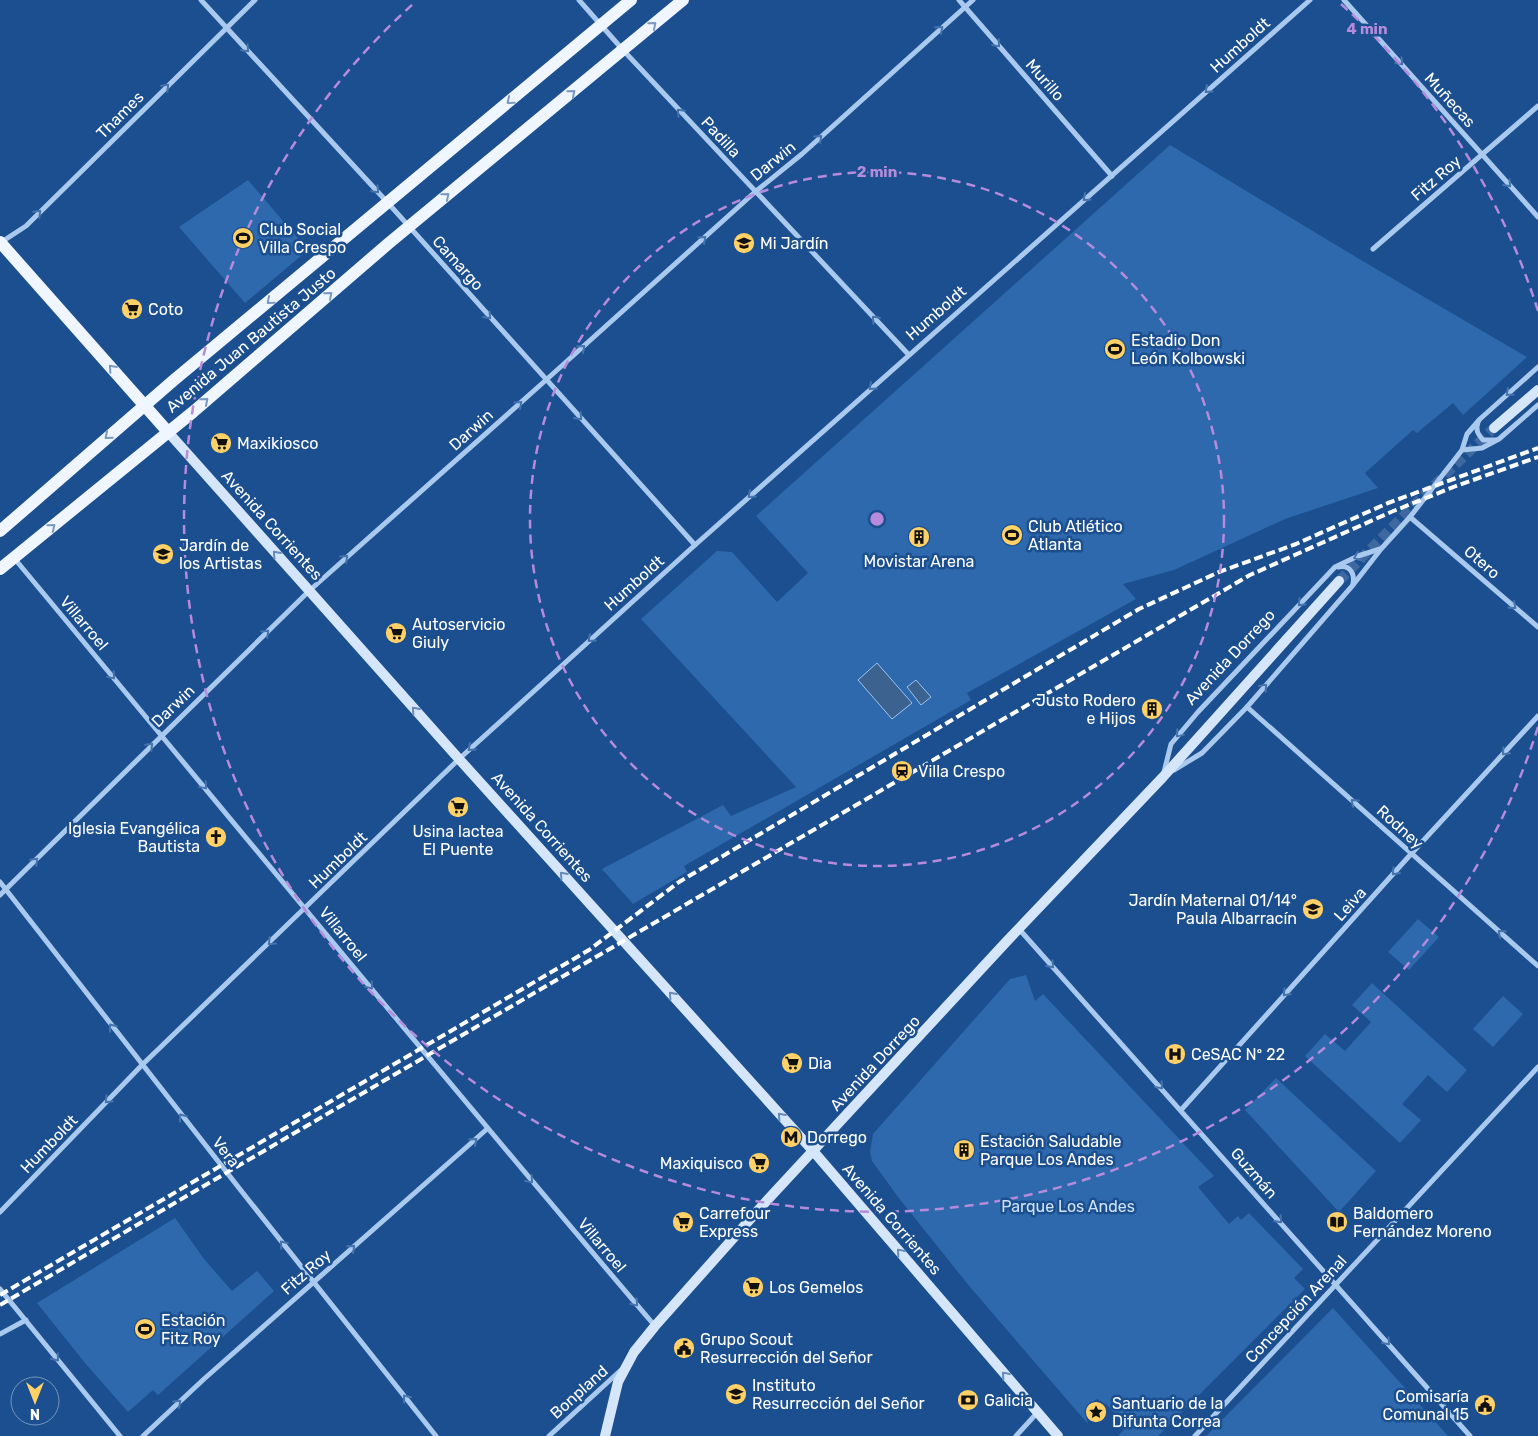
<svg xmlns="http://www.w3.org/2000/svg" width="1538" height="1436" viewBox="0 0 1538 1436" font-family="Rubik,sans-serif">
<rect width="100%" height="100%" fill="#1b4f8f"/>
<g fill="#2e69ad">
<polygon points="1170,145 1361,260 1527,357 1463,415 1453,403 1417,433 1413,430 1365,473 1378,488 1285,519 1174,570 1123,584 1136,599 967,693 971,700 684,866 687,872 633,904 602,869 723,805 731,816 796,787 641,619 717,551 732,552 777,602 808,573 756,516"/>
<polygon points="248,180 308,250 245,303 179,227"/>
<polygon points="1418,919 1439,937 1409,970 1388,952"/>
<polygon points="1026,975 1035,1001 1043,994 1214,1176 1198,1187 1229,1224 1238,1216 1241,1220 1249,1213 1303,1269 1294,1278 1305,1289 1158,1436 1118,1436 1127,1426 1107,1405 1097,1399 1089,1405 1085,1412 1088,1424 970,1287 898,1197 872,1161 870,1152 873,1134 1010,979"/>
<polygon points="1372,983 1467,1070 1447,1092 1428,1075 1402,1104 1421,1120 1400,1143 1305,1056 1325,1034 1345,1051 1371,1022 1352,1005"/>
<polygon points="1503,996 1523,1014 1493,1047 1473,1029"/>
<polygon points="1276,1078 1376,1171 1339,1212 1245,1110"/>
<polygon points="175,1218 204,1259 232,1291 257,1271 274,1291 158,1395 153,1390 128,1412 85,1363 37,1303"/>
<polygon points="1333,1308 1448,1436 1206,1436"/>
</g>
<g fill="#3c6290" stroke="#9cc4f0">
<polygon points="877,663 912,703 892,719 858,680"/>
<polygon points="916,680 931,697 921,705 907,687"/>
</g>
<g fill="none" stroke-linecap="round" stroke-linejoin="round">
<polyline stroke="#3d69a0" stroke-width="10" stroke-dasharray="10 5" stroke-linecap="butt" points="1339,581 1426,493 1494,428"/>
<g stroke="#a9c9ee" stroke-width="5">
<polyline points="201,0 388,203 695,545"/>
<polyline points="579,0 623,50 909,355"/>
<polyline points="959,0 1112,176"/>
<polyline points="1344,0 1538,217"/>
<polyline points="0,243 26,226 255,0"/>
<polyline points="1373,249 1538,106"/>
<path d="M1478,422C1475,430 1478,434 1483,440H1496"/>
<polyline points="1462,450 1482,448 1499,439 1538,405"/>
<polyline points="1410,517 1538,627"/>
<path d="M14,558C227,814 438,1072 655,1326"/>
<path d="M1338,567C1350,564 1355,574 1353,584"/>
<polyline points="1247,707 1538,966"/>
<polyline points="1174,770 1202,753 1247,707 1353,585 1381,549 1410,517 1462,450 1467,434 1480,419 1538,367"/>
<polyline points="1164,772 1171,744 1198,712 1335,567 1358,556 1380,549"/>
<polyline points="0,882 239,1188 436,1436"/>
<polyline points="0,895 309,591 546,380 755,192 802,154 973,0"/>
<polyline points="1019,929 1470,1436"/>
<polyline points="1181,1110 1411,854 1538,716"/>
<polyline points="0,1212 142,1065 459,759 695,545 1310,0"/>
<polyline points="0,1289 120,1436"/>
<polyline points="0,1334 26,1320"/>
<polyline points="143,1436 204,1379 487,1129"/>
<polyline points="549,1436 621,1370"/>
<polyline points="1016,1436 1037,1413"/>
<polyline points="1195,1436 1538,1067"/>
</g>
<g stroke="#d6e6fa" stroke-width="10">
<polyline points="1494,428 1538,390"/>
<polyline points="168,432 459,759 814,1152 1058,1436"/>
<polyline points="605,1436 618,1382 634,1352 655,1326 761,1207 1007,941 1163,777 1339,581"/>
</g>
<g stroke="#f0f6ff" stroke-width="12">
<polyline points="0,242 168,432"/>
<polyline points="0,531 174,380 631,0"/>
<polyline points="0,569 193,412 389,243 683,0"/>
</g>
<g stroke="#fff" stroke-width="4" stroke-dasharray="9 4" stroke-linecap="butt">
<polyline points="0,1295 589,950 679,882 1139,609 1219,572 1296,544 1388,503 1538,448"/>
<polyline points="0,1305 1250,575 1391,512 1456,486 1538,457"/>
</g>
</g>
<defs><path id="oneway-chevron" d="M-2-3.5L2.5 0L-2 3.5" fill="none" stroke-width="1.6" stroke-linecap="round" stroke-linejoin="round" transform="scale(1.25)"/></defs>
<g stroke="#7b9ac1">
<use href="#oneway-chevron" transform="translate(653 25) rotate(-40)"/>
<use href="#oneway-chevron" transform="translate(572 93) rotate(-40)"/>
<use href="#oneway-chevron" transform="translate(510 101) rotate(140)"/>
<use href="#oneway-chevron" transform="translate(446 196) rotate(-40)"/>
<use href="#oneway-chevron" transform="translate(329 295) rotate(-41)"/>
<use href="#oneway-chevron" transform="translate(270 301) rotate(140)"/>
<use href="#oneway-chevron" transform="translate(112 368) rotate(-132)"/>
<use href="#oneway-chevron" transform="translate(205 401) rotate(-41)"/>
<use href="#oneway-chevron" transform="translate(108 436) rotate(139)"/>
<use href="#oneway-chevron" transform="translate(52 527) rotate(-39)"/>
</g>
<g stroke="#4674ac">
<use href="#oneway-chevron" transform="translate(940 29) rotate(-41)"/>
<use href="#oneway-chevron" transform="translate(997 44) rotate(49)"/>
<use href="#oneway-chevron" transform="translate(246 49) rotate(47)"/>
<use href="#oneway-chevron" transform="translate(1400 62) rotate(48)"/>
<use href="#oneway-chevron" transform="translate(166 87) rotate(-45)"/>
<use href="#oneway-chevron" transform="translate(1208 90) rotate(138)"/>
<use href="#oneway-chevron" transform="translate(680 112) rotate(-133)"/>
<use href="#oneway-chevron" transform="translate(819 138) rotate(-42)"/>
<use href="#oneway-chevron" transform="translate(1508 184) rotate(48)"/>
<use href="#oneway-chevron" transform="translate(376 190) rotate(47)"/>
<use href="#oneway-chevron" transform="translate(1086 198) rotate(139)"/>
<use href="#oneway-chevron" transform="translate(38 213) rotate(-45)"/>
<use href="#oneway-chevron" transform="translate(703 239) rotate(-42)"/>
<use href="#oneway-chevron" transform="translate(488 316) rotate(48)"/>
<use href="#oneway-chevron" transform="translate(875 319) rotate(-133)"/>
<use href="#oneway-chevron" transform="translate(582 348) rotate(-42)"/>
<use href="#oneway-chevron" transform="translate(872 387) rotate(138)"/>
<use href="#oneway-chevron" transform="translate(1509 393) rotate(138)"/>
<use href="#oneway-chevron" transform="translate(519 404) rotate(-42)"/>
<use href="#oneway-chevron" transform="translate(579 417) rotate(48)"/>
<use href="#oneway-chevron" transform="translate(751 495) rotate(138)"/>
<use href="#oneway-chevron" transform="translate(1357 557) rotate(159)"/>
<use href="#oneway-chevron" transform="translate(345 558) rotate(-42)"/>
<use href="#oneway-chevron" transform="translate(1301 603) rotate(133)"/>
<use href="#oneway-chevron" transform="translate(1513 606) rotate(41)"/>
<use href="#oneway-chevron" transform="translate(266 633) rotate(-44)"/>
<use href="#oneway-chevron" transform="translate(591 639) rotate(138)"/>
<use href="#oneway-chevron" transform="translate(112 676) rotate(50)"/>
<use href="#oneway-chevron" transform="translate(1264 687) rotate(-49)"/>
<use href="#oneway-chevron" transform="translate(1179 734) rotate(130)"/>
<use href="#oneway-chevron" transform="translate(150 746) rotate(-45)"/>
<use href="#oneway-chevron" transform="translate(471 748) rotate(138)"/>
<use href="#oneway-chevron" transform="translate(1505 752) rotate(133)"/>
<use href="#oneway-chevron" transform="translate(204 786) rotate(50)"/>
<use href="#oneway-chevron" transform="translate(1354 802) rotate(-138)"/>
<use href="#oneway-chevron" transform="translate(35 861) rotate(-45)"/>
<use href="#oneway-chevron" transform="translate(1395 872) rotate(132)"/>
<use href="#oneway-chevron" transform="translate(1501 933) rotate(-139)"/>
<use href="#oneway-chevron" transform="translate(271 942) rotate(136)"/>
<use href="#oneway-chevron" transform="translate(1051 965) rotate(48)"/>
<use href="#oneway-chevron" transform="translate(370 986) rotate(51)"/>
<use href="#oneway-chevron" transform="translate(1286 993) rotate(132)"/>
<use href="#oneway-chevron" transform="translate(112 1027) rotate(-128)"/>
<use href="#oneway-chevron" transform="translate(1160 1086) rotate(49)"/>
<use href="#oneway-chevron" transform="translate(108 1100) rotate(134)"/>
<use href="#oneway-chevron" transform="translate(182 1117) rotate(-128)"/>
<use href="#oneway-chevron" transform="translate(474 1141) rotate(-41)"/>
<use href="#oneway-chevron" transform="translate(530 1180) rotate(50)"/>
<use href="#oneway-chevron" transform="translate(1279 1220) rotate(48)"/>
<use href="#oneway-chevron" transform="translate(283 1244) rotate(-129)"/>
<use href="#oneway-chevron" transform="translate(352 1248) rotate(-41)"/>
<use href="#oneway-chevron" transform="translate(635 1303) rotate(50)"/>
<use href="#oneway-chevron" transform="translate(1387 1342) rotate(48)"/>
<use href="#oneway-chevron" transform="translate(56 1358) rotate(51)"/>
<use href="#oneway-chevron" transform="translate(406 1398) rotate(-128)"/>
<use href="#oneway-chevron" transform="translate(178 1403) rotate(-43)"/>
</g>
<g stroke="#668bba">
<use href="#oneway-chevron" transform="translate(276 554) rotate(-132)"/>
<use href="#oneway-chevron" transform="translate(415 710) rotate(-132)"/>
<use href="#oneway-chevron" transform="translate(563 875) rotate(-132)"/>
<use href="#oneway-chevron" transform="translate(672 995) rotate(-132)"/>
<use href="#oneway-chevron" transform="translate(781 1116) rotate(-132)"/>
<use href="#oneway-chevron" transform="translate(900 1252) rotate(-131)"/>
<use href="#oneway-chevron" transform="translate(1005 1375) rotate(-131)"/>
</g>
<g fill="none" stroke="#b68bdc" stroke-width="2.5" stroke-dasharray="9 6">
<circle cx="877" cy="519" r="347"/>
<path d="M1538 727A693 693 0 1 1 413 4M1341 4A693 693 0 0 1 1538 311"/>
</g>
<defs>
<g id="stadium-disc" transform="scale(1.125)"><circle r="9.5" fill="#ffd166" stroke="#1b4f8f"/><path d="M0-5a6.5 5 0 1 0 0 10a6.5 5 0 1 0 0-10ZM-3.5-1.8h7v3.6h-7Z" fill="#111"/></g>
<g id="school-disc" transform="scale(1.125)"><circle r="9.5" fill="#ffd166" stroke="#1b4f8f"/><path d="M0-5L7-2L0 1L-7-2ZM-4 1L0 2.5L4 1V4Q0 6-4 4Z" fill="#111"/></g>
<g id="supermarket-disc" transform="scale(1.125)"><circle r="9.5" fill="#ffd166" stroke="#1b4f8f"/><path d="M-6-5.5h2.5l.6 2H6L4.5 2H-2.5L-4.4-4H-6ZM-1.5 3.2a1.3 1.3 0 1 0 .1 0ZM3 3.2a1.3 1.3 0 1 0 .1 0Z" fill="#111"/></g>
<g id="building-disc" transform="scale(1.125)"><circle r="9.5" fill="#ffd166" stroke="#1b4f8f"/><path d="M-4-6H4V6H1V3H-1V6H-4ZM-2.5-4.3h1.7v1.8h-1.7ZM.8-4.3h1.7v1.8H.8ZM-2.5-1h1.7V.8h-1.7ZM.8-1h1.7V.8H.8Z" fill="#111"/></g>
<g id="station-disc" transform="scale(1.125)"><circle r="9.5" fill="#ffd166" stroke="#1b4f8f"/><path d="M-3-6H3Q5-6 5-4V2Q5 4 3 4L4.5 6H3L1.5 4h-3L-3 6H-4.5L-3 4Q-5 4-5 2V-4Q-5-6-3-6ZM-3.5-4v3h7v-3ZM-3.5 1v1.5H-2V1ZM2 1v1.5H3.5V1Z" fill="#111"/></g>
<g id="church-disc" transform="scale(1.125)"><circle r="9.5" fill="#ffd166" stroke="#1b4f8f"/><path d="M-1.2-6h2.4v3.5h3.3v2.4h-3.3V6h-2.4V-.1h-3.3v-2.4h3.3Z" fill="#111"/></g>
<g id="hospital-disc" transform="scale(1.125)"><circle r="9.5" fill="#ffd166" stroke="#1b4f8f"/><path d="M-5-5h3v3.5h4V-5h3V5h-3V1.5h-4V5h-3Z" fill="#111"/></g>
<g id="metro-disc" transform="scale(1.125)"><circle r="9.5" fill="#ffd166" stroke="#1b4f8f"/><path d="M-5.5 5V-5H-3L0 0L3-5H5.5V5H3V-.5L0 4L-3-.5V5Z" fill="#111"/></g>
<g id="library-disc" transform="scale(1.125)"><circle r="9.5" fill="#ffd166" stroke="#1b4f8f"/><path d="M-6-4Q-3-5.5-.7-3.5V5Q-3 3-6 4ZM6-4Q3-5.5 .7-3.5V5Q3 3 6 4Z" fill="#111"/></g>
<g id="civic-disc" transform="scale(1.125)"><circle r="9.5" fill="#ffd166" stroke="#1b4f8f"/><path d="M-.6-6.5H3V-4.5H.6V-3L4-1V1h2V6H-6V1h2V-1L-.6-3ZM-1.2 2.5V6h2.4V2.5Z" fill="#111"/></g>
<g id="bank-disc" transform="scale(1.125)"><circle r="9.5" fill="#ffd166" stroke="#1b4f8f"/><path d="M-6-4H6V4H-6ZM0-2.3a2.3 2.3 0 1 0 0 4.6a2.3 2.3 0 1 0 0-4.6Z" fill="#111"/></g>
<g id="sight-disc" transform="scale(1.125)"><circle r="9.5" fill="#ffd166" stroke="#1b4f8f"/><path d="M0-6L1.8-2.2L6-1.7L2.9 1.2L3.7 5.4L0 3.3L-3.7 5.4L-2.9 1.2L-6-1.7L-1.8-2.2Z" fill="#111"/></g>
</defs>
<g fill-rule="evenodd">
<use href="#stadium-disc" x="243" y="238"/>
<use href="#school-disc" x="744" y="243"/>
<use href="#supermarket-disc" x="132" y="309"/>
<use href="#stadium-disc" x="1115" y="349"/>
<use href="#supermarket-disc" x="221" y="443"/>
<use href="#stadium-disc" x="1012" y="535"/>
<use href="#building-disc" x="919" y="537"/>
<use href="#school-disc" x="163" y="554"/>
<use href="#supermarket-disc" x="396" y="633"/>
<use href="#building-disc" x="1152" y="709"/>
<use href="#station-disc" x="902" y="771"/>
<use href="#supermarket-disc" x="458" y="807"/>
<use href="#church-disc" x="216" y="837"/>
<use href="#school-disc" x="1313" y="909"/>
<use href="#hospital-disc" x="1175" y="1054"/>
<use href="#supermarket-disc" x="792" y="1063"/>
<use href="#metro-disc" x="791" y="1137"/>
<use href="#building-disc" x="964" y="1150"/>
<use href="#supermarket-disc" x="759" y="1163"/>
<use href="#supermarket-disc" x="683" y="1222"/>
<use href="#library-disc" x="1337" y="1222"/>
<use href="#supermarket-disc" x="753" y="1287"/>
<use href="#stadium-disc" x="145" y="1329"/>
<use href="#civic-disc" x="684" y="1348"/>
<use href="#school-disc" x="736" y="1394"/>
<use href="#bank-disc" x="968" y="1400"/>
<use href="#civic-disc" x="1485" y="1405"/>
<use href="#sight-disc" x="1096" y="1412"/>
</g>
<g text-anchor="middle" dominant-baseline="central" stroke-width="5" stroke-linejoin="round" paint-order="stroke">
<g font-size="16" fill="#fff" stroke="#1b4f8f">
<text transform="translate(1240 45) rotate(-42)">Humboldt</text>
<text transform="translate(1045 80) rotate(49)">Murillo</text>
<text transform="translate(1450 100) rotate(48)">Muñecas</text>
<text transform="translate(120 115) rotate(-45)">Thames</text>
<text transform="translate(721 137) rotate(47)">Padilla</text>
<text transform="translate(773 161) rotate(-39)">Darwin</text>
<text transform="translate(1436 178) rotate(-41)">Fitz Roy</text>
<text transform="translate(458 263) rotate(48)">Camargo</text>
<text transform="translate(936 313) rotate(-41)">Humboldt</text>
<text transform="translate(251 340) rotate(-40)">Avenida Juan Bautista Justo</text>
<text transform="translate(471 430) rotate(-42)">Darwin</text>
<text transform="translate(272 525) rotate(48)">Avenida Corrientes</text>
<text transform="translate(1482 562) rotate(41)">Otero</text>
<text transform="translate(634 583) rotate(-42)">Humboldt</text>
<text transform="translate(84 623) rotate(50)">Villarroel</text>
<text transform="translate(1230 657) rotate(-47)">Avenida Dorrego</text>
<text transform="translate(173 706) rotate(-44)">Darwin</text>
<text transform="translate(542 827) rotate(48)">Avenida Corrientes</text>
<text transform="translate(1400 827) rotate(42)">Rodney</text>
<text transform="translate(338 860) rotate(-44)">Humboldt</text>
<text transform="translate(1350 904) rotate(-48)">Leiva</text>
<text transform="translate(343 934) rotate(51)">Villarroel</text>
<text transform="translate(875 1063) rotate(-47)">Avenida Dorrego</text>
<text transform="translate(49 1144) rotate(-46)">Humboldt</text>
<text transform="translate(226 1152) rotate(52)">Vera</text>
<text transform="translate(1254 1173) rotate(49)">Guzmán</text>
<text transform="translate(892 1219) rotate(49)">Avenida Corrientes</text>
<text transform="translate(602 1245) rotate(50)">Villarroel</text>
<text transform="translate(306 1272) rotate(-41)">Fitz Roy</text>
<text transform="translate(1296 1309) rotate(-47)">Concepción Arenal</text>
<text transform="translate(579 1392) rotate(-42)">Bonpland</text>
</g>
<g font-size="16" fill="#fff" stroke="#1b4f8f" text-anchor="start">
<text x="259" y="229">Club Social<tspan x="259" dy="18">Villa Crespo</tspan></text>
<text x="760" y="243">Mi Jardín</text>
<text x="148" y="309">Coto</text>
<text x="1131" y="340">Estadio Don<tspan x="1131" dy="18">León Kolbowski</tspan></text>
<text x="237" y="443">Maxikiosco</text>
<text x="1028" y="526">Club Atlético<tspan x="1028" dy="18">Atlanta</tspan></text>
<text x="179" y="545">Jardín de<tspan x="179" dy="18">los Artistas</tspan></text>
<text x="919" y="561" text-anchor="middle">Movistar Arena</text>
<text x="412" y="624">Autoservicio<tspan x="412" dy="18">Giuly</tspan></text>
<text x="1136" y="700" text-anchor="end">Justo Rodero<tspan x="1136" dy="18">e Hijos</tspan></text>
<text x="918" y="771">Villa Crespo</text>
<text x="200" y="828" text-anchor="end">Iglesia Evangélica<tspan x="200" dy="18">Bautista</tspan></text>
<text x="458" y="831" text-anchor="middle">Usina lactea<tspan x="458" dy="18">El Puente</tspan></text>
<text x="1297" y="900" text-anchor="end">Jardín Maternal 01/14°<tspan x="1297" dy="18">Paula Albarracín</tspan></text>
<text x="1191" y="1054">CeSAC Nº 22</text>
<text x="808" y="1063">Dia</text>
<text x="807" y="1137">Dorrego</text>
<text x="980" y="1141">Estación Saludable<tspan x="980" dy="18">Parque Los Andes</tspan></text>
<text x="743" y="1163" text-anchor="end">Maxiquisco</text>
<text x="699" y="1213">Carrefour<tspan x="699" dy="18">Express</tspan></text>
<text x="1353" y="1213">Baldomero<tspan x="1353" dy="18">Fernández Moreno</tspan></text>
<text x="769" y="1287">Los Gemelos</text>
<text x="161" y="1320">Estación<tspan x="161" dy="18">Fitz Roy</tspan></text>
<text x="700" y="1339">Grupo Scout<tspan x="700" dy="18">Resurrección del Señor</tspan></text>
<text x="752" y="1385">Instituto<tspan x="752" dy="18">Resurrección del Señor</tspan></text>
<text x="1469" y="1396" text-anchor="end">Comisaría<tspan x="1469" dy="18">Comunal 15</tspan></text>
<text x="984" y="1400">Galicia</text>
<text x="1112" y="1403">Santuario de la<tspan x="1112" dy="18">Difunta Correa</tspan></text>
</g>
<g font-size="16" fill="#cfe3fa" stroke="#1b4f8f">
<text x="1068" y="1206">Parque Los Andes</text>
</g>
</g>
<circle cx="877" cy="519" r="8" fill="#b68bdc" stroke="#1b4f8f" stroke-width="2.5"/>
<g font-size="15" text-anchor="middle" font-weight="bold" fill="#b68bdc" stroke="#1b4f8f" stroke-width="5" stroke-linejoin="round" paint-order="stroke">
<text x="1367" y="34">4 min</text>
<text x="877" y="177">2 min</text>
</g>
<g transform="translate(35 1401) rotate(180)"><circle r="24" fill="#1b4f8f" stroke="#7695bc"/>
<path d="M0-4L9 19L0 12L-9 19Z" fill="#ffd166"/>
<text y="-8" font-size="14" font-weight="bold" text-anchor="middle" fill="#ffffff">N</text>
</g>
</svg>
